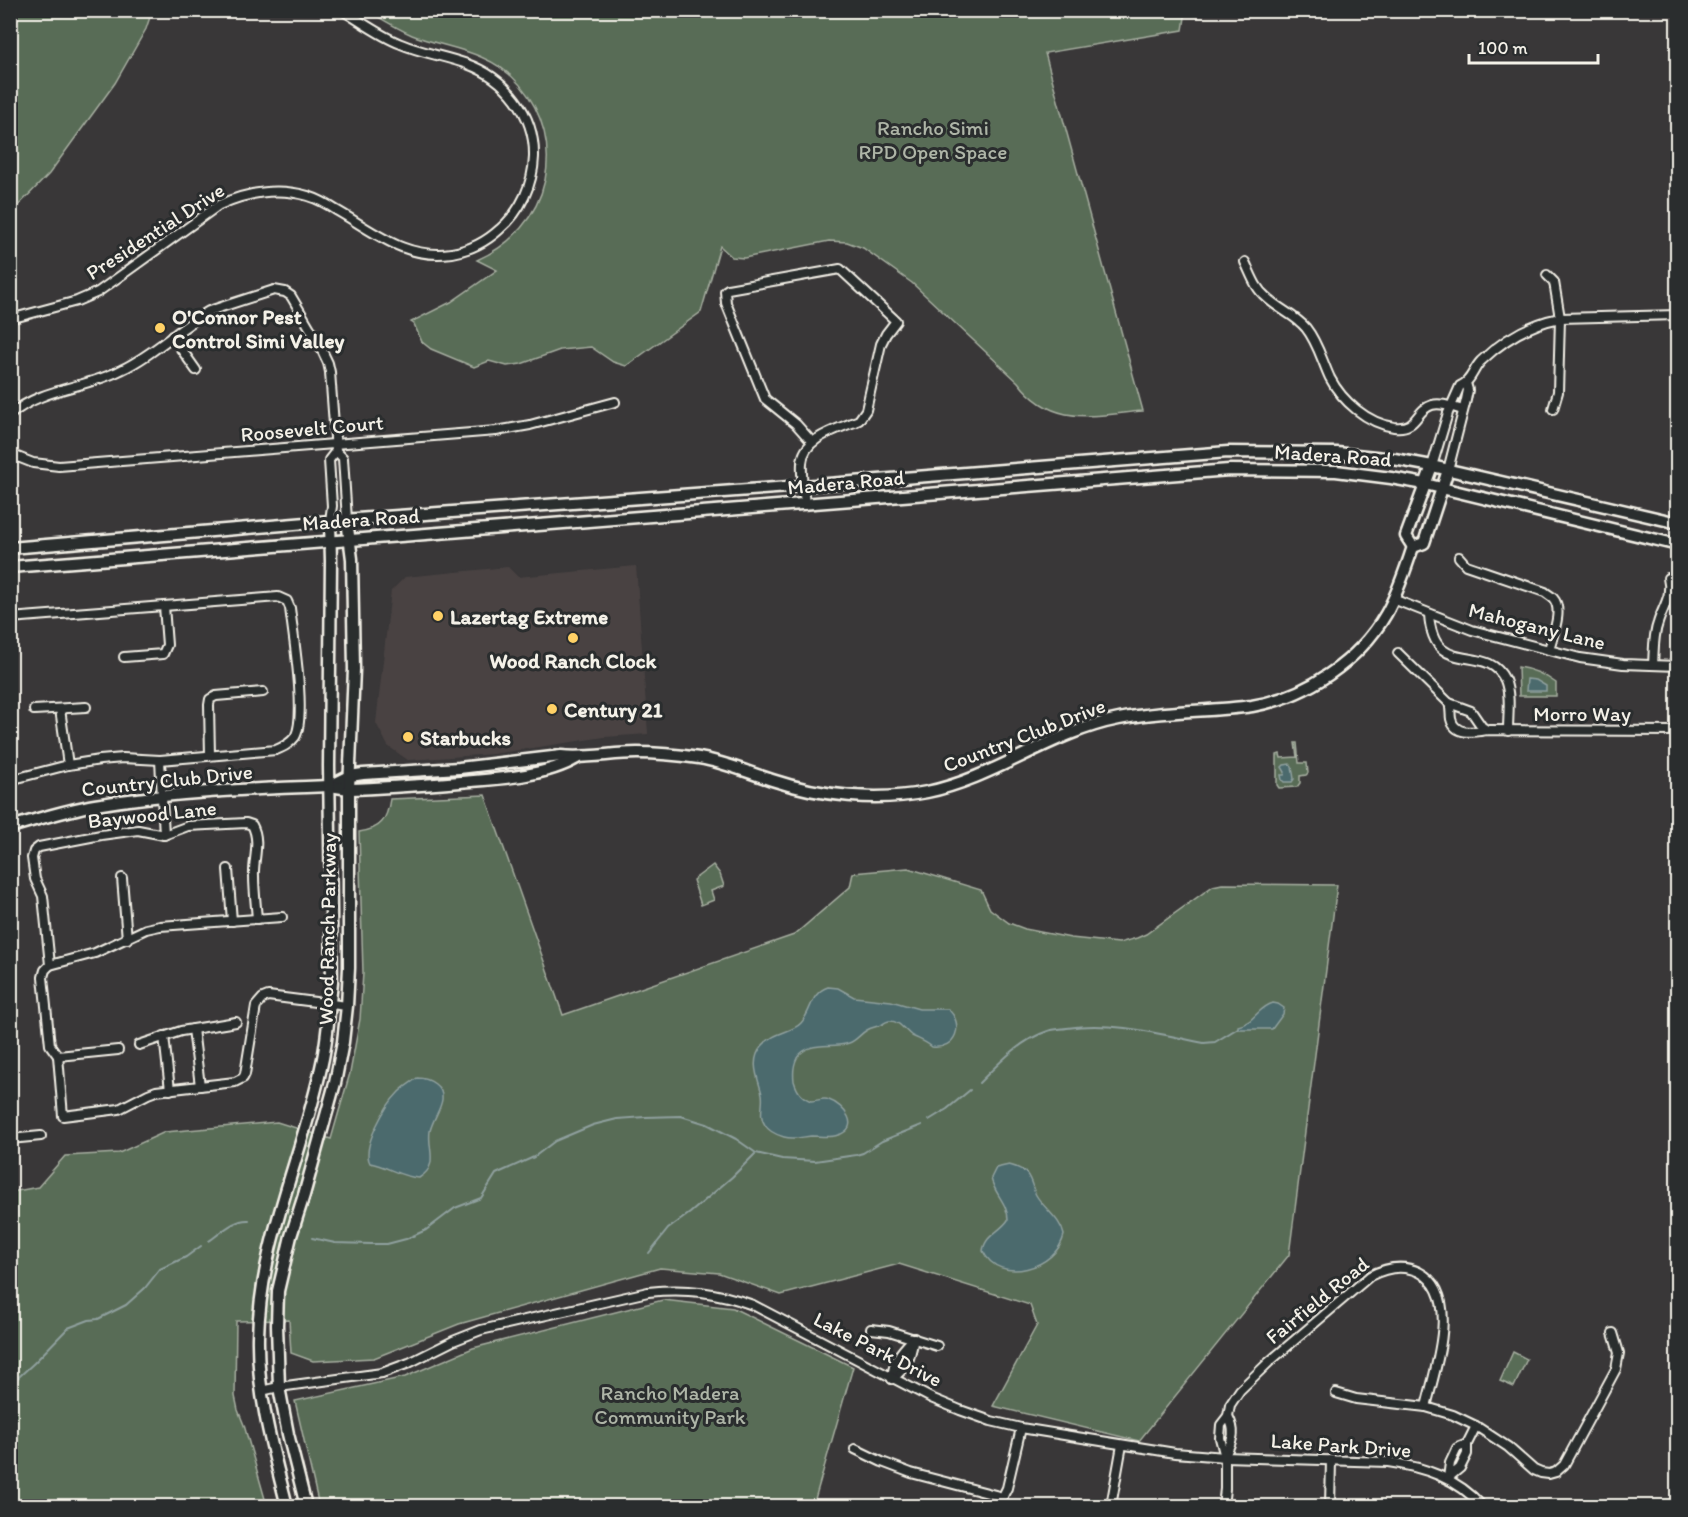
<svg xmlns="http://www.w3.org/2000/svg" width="1688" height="1517" viewBox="0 0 1688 1517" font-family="Itim,sans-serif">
<rect width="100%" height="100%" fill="#393738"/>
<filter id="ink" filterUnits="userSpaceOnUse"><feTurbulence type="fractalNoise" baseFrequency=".0167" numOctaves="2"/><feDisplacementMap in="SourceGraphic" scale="12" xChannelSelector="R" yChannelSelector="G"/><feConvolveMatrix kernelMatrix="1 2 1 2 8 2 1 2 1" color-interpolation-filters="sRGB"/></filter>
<g filter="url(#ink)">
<polygon fill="#4a4343" points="636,566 648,734 604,737 492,754 408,760 388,746 376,723 391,591 405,577 508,567 518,577"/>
<g fill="#596c57" stroke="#a6aea0" stroke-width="1.5">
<polygon points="11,10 152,11 146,29 115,83 49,174 11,213"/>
<path d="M368,11H1186L1183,30L1045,53L1143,411C1093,415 1053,428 1018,382L912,283L863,248L847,242L829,241L744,258L732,257L720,246L701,312L626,366L613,362L591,347L560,350L521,364L507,366L489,361L474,367L431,349L422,342L414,324L411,322L451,302L497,270L477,260C511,245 537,217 545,180C555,129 529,77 481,57C459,47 434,44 412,35C396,28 382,19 368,11Z"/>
<path d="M1518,667C1532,669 1544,674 1556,683V696H1519Z"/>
<polygon points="1295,743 1297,743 1299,763 1307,763 1308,773 1306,775 1300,776 1300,783 1297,787 1279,788 1277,785 1277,755 1280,754 1281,758 1297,757"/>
<path d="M485,795L563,1015L794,935L850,887L853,873L908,868L981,890L990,909L1009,923L1025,929L1071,938L1119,943L1137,938L1146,934L1213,886L1222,884L1337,885L1289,1255L1139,1441L993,1406L1037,1325L1030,1305L899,1264L781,1295L719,1273L660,1268L459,1324L374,1358L313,1361L291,1353L289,1320L236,1321L235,1396L238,1410L244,1425L267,1506H11V1192L38,1187L65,1156L119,1153L165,1132L277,1122L331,1139L350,1073L360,1019L363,973L359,832C381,829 387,820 390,799Z"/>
<polygon points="713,865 720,874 724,886 711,891 714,900 701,905 693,880"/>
<polygon points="663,1300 733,1308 853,1367 813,1506 319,1506 295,1401 405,1377 473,1348"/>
<polygon points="1513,1352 1527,1359 1514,1387 1500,1381"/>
</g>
<g fill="#4b6a6d" stroke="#8fa09e" stroke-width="1.5">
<polygon points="1527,679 1536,680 1546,686 1546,691 1526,691"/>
<polygon points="1290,764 1292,766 1294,779 1292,782 1284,782 1282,780 1281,775 1284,775 1285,772 1282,767 1284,765"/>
<path d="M828,987L838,988L854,997L891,1001L919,1009H948C965,1024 956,1050 932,1047C925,1041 920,1040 912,1036C905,1031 899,1020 889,1021C884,1022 885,1023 881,1025C876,1027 872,1027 867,1030C860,1034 857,1040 849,1043C832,1049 808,1040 797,1058C793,1066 793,1073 794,1081C797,1091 801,1097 811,1101C818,1101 823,1097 829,1100C844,1105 862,1128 838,1135C830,1138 820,1136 811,1136C801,1137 794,1140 784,1137C777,1135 769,1132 765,1125C758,1115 764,1105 762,1094C758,1078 749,1061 762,1046C774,1031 792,1033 801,1023C812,1011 810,993 828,987Z"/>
<path d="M1273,1003L1278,1004L1284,1008L1283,1014L1272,1029H1238V1026C1254,1023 1258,1007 1273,1003Z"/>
<path d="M417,1078C424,1078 430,1080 435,1084C452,1097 434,1114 430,1131C427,1149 440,1165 419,1178C399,1177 388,1166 370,1163C361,1147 386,1105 398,1093C403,1087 411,1083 417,1078Z"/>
<path d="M1009,1165C1016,1167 1021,1168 1026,1173C1032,1180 1032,1188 1036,1195C1044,1209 1061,1219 1064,1235C1057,1268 999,1286 983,1251C985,1235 1000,1232 1008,1220C1008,1203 994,1194 991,1178L996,1168Z"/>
</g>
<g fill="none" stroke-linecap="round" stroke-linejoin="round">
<g stroke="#8fa09e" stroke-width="2">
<path d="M979,1083C999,1063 1020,1040 1048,1031C1054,1029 1061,1029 1067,1028C1113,1021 1159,1034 1204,1043L1215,1042L1238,1028"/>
<polyline points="929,1120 947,1109 970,1090"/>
<polyline points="312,1238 335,1243 371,1244 387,1244 406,1239 426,1230 455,1208 481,1198 496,1174 534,1157 555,1141 593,1125 617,1119 645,1117 681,1116 707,1124 736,1139 756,1153 782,1159 815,1161 856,1155 863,1153 882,1141 922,1125"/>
<path d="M209,1241C221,1233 234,1219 249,1220"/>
<polyline points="649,1253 668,1229 690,1213 732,1177 756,1153"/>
<polyline points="10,1385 34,1363 68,1328 89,1320 98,1319 126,1305 145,1288 160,1269 186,1257 201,1246"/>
</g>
<g stroke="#f4f1e8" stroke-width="12">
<g id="street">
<path d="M1245,262C1251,274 1255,288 1266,297C1278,309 1295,315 1306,328C1318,343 1322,361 1330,378C1342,401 1367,423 1394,427C1418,430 1415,410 1432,405C1442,402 1454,408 1463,410"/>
<polyline points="1547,275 1554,282 1560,318 1558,392 1553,409"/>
<path d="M10,319L77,301L98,292L219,205C248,192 277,187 308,196C318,199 327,204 336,210C375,232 405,260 452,253C470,250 487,241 500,229C521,211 533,184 534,157C535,114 506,78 467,64C445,56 422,53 401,44C380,36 362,22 342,10"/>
<polyline points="172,336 196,370"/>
<path d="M10,415C43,387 84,389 121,370C153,355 178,329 209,311L274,290L285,292L291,296L317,340L328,363L330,372L336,451L329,460L332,506L330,521"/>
<polyline points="336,451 343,458 347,520"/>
<polyline points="10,454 33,463 59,466 496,431 530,425 615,402"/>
<path d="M1432,466L1448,413L1460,386C1471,382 1473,369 1481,361C1504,339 1529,324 1560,318L1678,315"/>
<polyline points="1448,470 1466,400 1468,390 1466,383"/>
<path d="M805,505C804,491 801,476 802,463C803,437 839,429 859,420L866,410L881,344L886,334L896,321L840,269L728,289L725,291L726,303L765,399L796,424L812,442"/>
<polyline points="1674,522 1678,507"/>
<path d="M1459,557L1466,565L1545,592C1547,594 1550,595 1553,598C1564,610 1552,636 1549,650"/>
<polyline points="1393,599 1472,630 1580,658 1623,664 1678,666"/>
<path d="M1429,614C1433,681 1486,640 1505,680C1511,695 1508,715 1508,731"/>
<path d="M10,618L278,597L287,601L290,608C293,634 307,717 295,737C290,744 283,747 276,750L160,760L123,758L100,760L68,765L10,780"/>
<polyline points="1398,653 1449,703 1471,711 1482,727 1487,730"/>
<polyline points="124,657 163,654 167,645 164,606"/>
<path d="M1653,665C1654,651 1653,636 1658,623C1663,606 1673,596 1668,578"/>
<path d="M1449,703C1451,708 1450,713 1451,719C1455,736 1474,732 1487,730L1678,731"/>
<polyline points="60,709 68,765"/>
<polyline points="34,710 86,707"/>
<polyline points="210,755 209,705 210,699 216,696 263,692"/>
<polyline points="160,760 164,835"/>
<polyline points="228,869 232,921"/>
<polyline points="122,878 127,939"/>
<polyline points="50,965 95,953 146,929 160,926 282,917"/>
<polyline points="193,1029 200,1086"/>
<polyline points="164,1036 170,1090"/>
<polyline points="139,1045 181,1031 236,1022"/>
<path d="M118,1050L58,1056L50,1045L43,977L45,970L50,965L43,896L35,879L32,858L34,851L39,847L101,835L138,830L164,835L188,826L246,823L252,825C261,841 253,860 254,876C254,891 256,905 257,919"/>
<polyline points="58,1056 63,1116 119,1109 148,1094 156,1091 235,1082 243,1078 245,1074 256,1006 263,998 268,996 347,1006"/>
<polyline points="10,1139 41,1136"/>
<polyline points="871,1329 889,1331 937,1346"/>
<path d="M892,1379C909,1366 910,1358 914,1338"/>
<path d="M892,1379C893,1361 900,1352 913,1339"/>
<path d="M261,1391L279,1387L382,1373L409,1363L453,1341L481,1330L648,1292C687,1288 717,1292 753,1305L931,1398L960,1410L991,1421L1021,1428L1175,1453L1225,1457L1388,1462C1424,1467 1457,1478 1482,1506"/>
<polyline points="1336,1393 1356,1399 1426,1407 1453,1415 1476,1426 1508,1447 1534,1470 1541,1473 1549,1474 1556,1472 1564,1465 1616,1369 1619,1353 1613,1333"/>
<polyline points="855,1449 882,1462 911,1473 1003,1497"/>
<path d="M1225,1456C1232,1440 1237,1433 1228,1416"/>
<polyline points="1448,1478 1460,1468 1467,1454 1467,1444 1476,1426"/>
<polyline points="1448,1478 1450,1463 1457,1448 1467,1444"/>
<polyline points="998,1506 1007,1488 1021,1428"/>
<polyline points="1111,1506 1122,1445"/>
<path d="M1223,1506L1225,1489V1457L1220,1438L1221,1425L1228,1416L1230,1405L1240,1390L1269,1362L1370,1276C1385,1268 1402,1264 1419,1272C1463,1294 1434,1371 1426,1407"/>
<polyline points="1330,1506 1331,1460"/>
</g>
</g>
<g stroke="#f4f1e8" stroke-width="15">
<g id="secondary">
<polyline points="1413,547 1424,543 1448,470"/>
<polyline points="1413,547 1406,536 1432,466"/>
<polyline points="10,548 330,521 803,486 1228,452 1337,453 1394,459 1432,466 1678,523"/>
<polyline points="10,567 1229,470 1336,471 1391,478 1425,484 1678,545"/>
<path d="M330,786L350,776L363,774L459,768L561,756C586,759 611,753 637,753C657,753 678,755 699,758C724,762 747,772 772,780C820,796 877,802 927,792C995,778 1051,732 1119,719C1163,710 1208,712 1252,706C1306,697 1359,661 1386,614C1398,593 1405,570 1413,547"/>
<path d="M10,827C39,819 66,810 95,805C173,792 252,789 330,786L349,789C386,788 423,785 460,782C496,779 545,777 577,758"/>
<path d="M287,1506C273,1451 257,1395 258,1337C260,1242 303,1155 322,1063C328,1037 329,1009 332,982L329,766L331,561L330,521"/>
<polyline points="306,1506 288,1434 279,1387 277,1325 278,1291 291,1236 304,1195 335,1083 343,1042 347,1006 349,968 349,789 354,669 352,559 347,520"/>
</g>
</g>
<use href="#street" stroke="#2a2d2e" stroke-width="8"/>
<use href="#secondary" stroke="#2a2d2e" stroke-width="10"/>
</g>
</g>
<g fill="#ffd166" stroke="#2a2d2e" stroke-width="2">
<circle cx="160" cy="328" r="6"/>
<circle cx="438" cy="616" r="6"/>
<circle cx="573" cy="638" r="6"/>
<circle cx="552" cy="709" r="6"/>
<circle cx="408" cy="737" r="6"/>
</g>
<g text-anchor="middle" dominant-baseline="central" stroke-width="6" stroke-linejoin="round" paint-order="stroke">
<g font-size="21" fill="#aeb5a7" stroke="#2a2d2e">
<text x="933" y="127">Rancho Simi<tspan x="933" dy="24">RPD Open Space</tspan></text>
<text x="670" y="1392">Rancho Madera<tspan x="670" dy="24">Community Park</tspan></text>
</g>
<g font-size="21" fill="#f4f1e8" stroke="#2a2d2e">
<text transform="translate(155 231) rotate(-33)">Presidential Drive</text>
<text transform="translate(312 428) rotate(-5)">Roosevelt Court</text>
<text transform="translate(1333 455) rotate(4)">Madera Road</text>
<text transform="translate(846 482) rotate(-5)">Madera Road</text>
<text transform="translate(361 519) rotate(-4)">Madera Road</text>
<text transform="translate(1537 626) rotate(14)">Mahogany Lane</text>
<text x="1582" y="713">Morro Way</text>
<text transform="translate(1024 735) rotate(-21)">Country Club Drive</text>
<text transform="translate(167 780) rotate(-6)">Country Club Drive</text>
<text transform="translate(152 814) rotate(-6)">Baywood Lane</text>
<text transform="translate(327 929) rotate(-89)">Wood Ranch Parkway</text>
<text transform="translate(1317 1300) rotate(-39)">Fairfield Road</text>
<text transform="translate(878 1349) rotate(27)">Lake Park Drive</text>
<text transform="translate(1341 1445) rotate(4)">Lake Park Drive</text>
</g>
<g font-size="21" font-weight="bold" fill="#f4f1e8" stroke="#2a2d2e" text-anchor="start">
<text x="172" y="316">O'Connor Pest<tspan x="172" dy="24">Control Simi Valley</tspan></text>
<text x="450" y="616">Lazertag Extreme</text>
<text x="573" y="660" text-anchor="middle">Wood Ranch Clock</text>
<text x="564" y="709">Century 21</text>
<text x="420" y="737">Starbucks</text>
</g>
</g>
<rect width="1688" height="1517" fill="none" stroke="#2a2d2e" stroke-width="36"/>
<rect x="18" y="18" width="1652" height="1481" fill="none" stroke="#f4f1e8" stroke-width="2" filter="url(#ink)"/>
<path d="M1469 54v9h129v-9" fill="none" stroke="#f4f1e8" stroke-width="3"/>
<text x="1478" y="54" font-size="18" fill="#f4f1e8" stroke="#2a2d2e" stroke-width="4.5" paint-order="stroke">100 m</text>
</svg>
